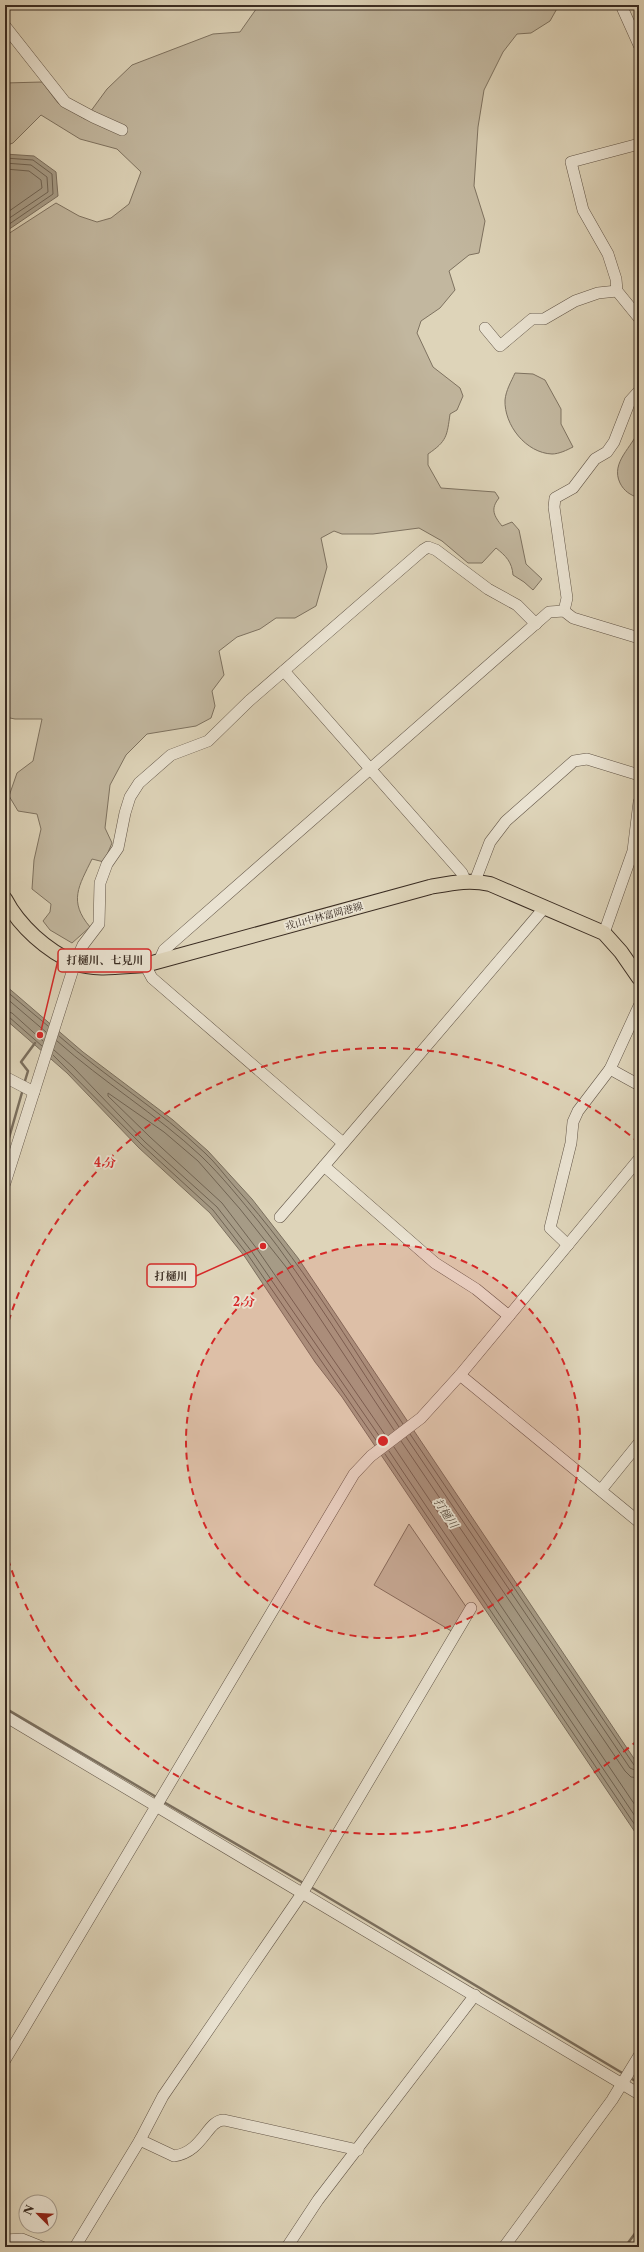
<svg xmlns="http://www.w3.org/2000/svg" width="644" height="2252" viewBox="0 0 644 2252" font-family="'Libre Caslon Text','Noto Serif JP',serif">
<rect width="100%" height="100%" fill="#ded4b9"/>
<filter id="stains"><feTurbulence type="fractalNoise" baseFrequency=".005" numOctaves="4"/><feColorMatrix values="0 0 0 0 .2 0 0 0 0 .09 0 0 0 0 .02 0 0 0 .5 -.17"/></filter>
<radialGradient id="worn" r=".72"><stop offset=".6" stop-color="#630" stop-opacity="0"/><stop offset="1" stop-color="#630" stop-opacity=".3"/></radialGradient>
<g fill="#c2b79f" stroke="#7e7260">
<path d="M259,5H559L550,21L531,33L517,34L503,52L484,90L478,127L474,186L485,221L479,253L469,255L449,271L455,290L440,308L421,321L417,333L433,367L460,388L463,396L457,410L450,414C447,436 447,441 428,454V465L441,488L495,492L499,498C490,509 494,516 502,526L512,522L519,530L526,564L542,579L533,590L524,582L513,575C512,562 506,556 496,548L482,563H468L442,541L419,528L373,534H342L334,531L321,538L327,567L316,606L295,618H276L260,629L237,637L219,651L224,675L212,691L215,706L211,718L196,726L147,734L126,755L110,785L105,828L112,843L104,862L92,859C79,886 68,901 90,927L72,943L50,930L43,921L50,912L51,904L32,889L34,860L41,829L37,814L18,811L9,796L17,773L33,761L42,719H15L5,717V236L56,203L79,216L97,222L111,218L129,204L141,172L117,149L80,139L41,115L13,143L5,146V83L42,82L58,103L85,119L107,89L132,65L213,34L240,32Z"/>
<path d="M515,373L533,374L545,380L561,409V424L573,447C567,450 559,454 552,454C526,453 504,425 505,400C506,390 511,382 515,373Z"/>
<path d="M639,429V498C630,495 624,491 620,483C610,462 633,447 639,429Z"/>
<polygon points="409,1524 467,1608 453,1632 374,1585"/>
</g>
<g fill="#a69b86" stroke="#7b6f5e">
<polygon points="5,154 34,156 56,172 58,196 5,232"/>
<polygon points="5,985 83,1052 173,1120 208,1151 252,1199 298,1258 639,1766 639,1838 342,1397 315,1362 245,1257 210,1213 139,1148 67,1073 5,1019"/>
</g>
<g fill="none" stroke-linecap="round" stroke-linejoin="round">
<g stroke="#706454" stroke-width="1">
<polyline points="5,158 33,160 52,174 53,194 5,227"/>
<polyline points="5,163 31,165 47,177 48,192 5,221"/>
<polyline points="5,169 29,171 41,180 42,188 5,214"/>
<polyline points="5,990 48,1026"/>
<polyline points="5,997 46,1032"/>
<polyline points="5,1011 12,1013 43,1041"/>
<polyline points="5,1016 9,1017 42,1046"/>
<path d="M59,1036C105,1077 160,1110 205,1153C216,1163 225,1176 235,1187C300,1259 349,1343 403,1424"/>
<path d="M57,1041C103,1082 156,1114 201,1156C222,1176 241,1200 259,1222C310,1287 353,1358 399,1427"/>
<polyline points="54,1050 73,1067 145,1142 217,1207 252,1252 382,1440"/>
<polyline points="53,1055 142,1145 213,1210 248,1255 378,1443"/>
<polyline points="410,1434 634,1765 639,1767"/>
<polyline points="386,1436 257,1249 222,1203 150,1137 108,1096 108,1093 164,1132 198,1161 240,1209 286,1267 394,1430"/>
<polyline points="406,1437 630,1768 639,1772"/>
<polyline points="401,1441 625,1771 631,1777 639,1778"/>
<polyline points="394,1447 639,1811"/>
<polyline points="389,1451 639,1822"/>
<polyline points="385,1454 639,1831"/>
</g>
<g stroke="#7b6f5e" stroke-width="2.5">
<polyline points="24,1084 28,1071 21,1062 35,1043"/>
<polyline points="5,1152 23,1089"/>
<polyline points="5,1708 158,1798"/>
<polyline points="162,1801 305,1884"/>
<polyline points="309,1886 624,2074"/>
<polyline points="630,2078 639,2083"/>
<polyline points="625,2247 639,2228"/>
</g>
<g stroke="#635648" stroke-width="12">
<g id="minor">
<polyline points="621,5 639,45"/>
<polyline points="5,26 65,102 93,117 122,130"/>
<polyline points="639,144 571,162 583,210 608,254 616,279 617,291 639,318"/>
<polyline points="485,328 500,346 532,319 544,319 575,301 598,293 617,291"/>
<polyline points="564,611 567,598 554,507 555,498 573,488 595,459 607,452 614,442 630,401 639,391"/>
<polyline points="284,671 462,873 465,880"/>
<polyline points="475,881 490,842 506,821 574,761 587,759 639,775"/>
<polyline points="604,933 633,851 639,802"/>
<polyline points="159,961 164,950 549,612 564,611 573,618 639,638"/>
<polyline points="145,965 152,978 343,1143"/>
<polyline points="610,1069 639,1085"/>
<polyline points="5,1077 34,1092"/>
<polyline points="5,1183 75,963 83,945 99,924 100,883 107,864 118,848 125,813 130,797 139,783 171,755 208,741 249,701 423,550 428,547 436,550 488,589 517,605 536,624"/>
<polyline points="280,1217 324,1166"/>
<polyline points="568,1245 550,1228 571,1143 573,1122 578,1111 610,1069 639,1006"/>
<polyline points="509,1316 476,1289 435,1263 324,1166 545,907"/>
<polyline points="460,1375 639,1522"/>
<polyline points="601,1490 639,1443"/>
<polyline points="5,1716 639,2094"/>
<polyline points="5,2060 354,1474 371,1456 421,1418 460,1375 639,1159"/>
<path d="M140,2140L174,2156C203,2152 207,2120 224,2120L358,2150"/>
<polyline points="5,2240 22,2239 42,2247"/>
<polyline points="75,2247 140,2140 163,2096 303,1892 471,1608"/>
<polyline points="287,2247 318,2200 475,1995"/>
<polyline points="504,2247 612,2100 639,2056"/>
</g>
</g>
<g stroke="#3a2c22" stroke-width="16">
<path id="major" d="M5,899C19,926 47,951 75,963C96,971 123,966 145,965L430,887C452,883 469,879 490,884L604,933L621,952L639,978"/>
</g>
<use href="#minor" stroke="#eae3d2" stroke-width="11"/>
<use href="#major" stroke="#ded4b9" stroke-width="14"/>
</g>
<circle cx="383" cy="1441" r="197" fill="#d62828" fill-opacity=".12"/>
<g fill="none" stroke="#d62828" stroke-width="2" stroke-dasharray="7 5">
<circle cx="383" cy="1441" r="197"/>
<path d="M638 1740A393 393 0 0 1 5 1549M5 1333A393 393 0 0 1 638 1142"/>
</g>
<g text-anchor="middle" dominant-baseline="central" stroke-width="3.5" stroke-linejoin="round" paint-order="stroke">
<g font-size="10" fill="#3a2c22" stroke="#eae3d2">
<text transform="translate(324 916) rotate(-15)">戎山中林富岡港線</text>
</g>
<g font-size="11" font-style="italic" fill="#55483b" stroke="#eae3d2">
<text transform="translate(446 1513) rotate(56)">打樋川</text>
</g>
</g>
<circle cx="383" cy="1441" r="6" fill="#d62828" stroke="#eae3d2" stroke-width="2"/>
<g font-size="12" text-anchor="middle" font-weight="bold" fill="#d62828" stroke="#eae3d2" stroke-width="3.5" stroke-linejoin="round" paint-order="stroke">
<text x="105" y="1167">4 分</text>
<text x="244" y="1306">2 分</text>
</g>
<path fill="none" stroke="#d62828" stroke-width="1.5" d="M40 1035L58 960M263 1246L196 1276"/>
<g fill="#d62828" stroke="#eae3d2" stroke-width="1.5">
<circle cx="40" cy="1035" r="4"/>
<circle cx="263" cy="1246" r="4"/>
</g>
<g fill="#eae3d2" stroke="#d62828" stroke-width="1.5">
<rect x="58" y="949" width="93" height="23" rx="4"/>
<rect x="147" y="1264" width="49" height="23" rx="4"/>
</g>
<g font-size="11" text-anchor="middle" font-weight="bold" fill="#3a2c22">
<text x="105" y="964">打樋川、七見川</text>
<text x="171" y="1280">打樋川</text>
</g>
<rect width="644" height="2252" fill="none" stroke="#ded4b9" stroke-width="20"/>
<rect x="6" y="6" width="632" height="2240" fill="none" stroke="#3a2c22" stroke-width="2"/>
<rect x="10" y="10" width="624" height="2232" fill="none" stroke="#3a2c22"/>
<g transform="translate(38 2214) rotate(294)"><circle r="19" fill="#eae3d2" stroke="#a49a8c"/>
<path d="M0-3L7 15L0 10L-7 15Z" fill="#8f2418"/>
<text y="-6" font-size="11" font-weight="bold" text-anchor="middle" fill="#3a2c22">N</text>
</g>
<rect width="100%" height="100%" filter="url(#stains)"/>
<rect width="100%" height="100%" fill="url(#worn)"/>
</svg>
